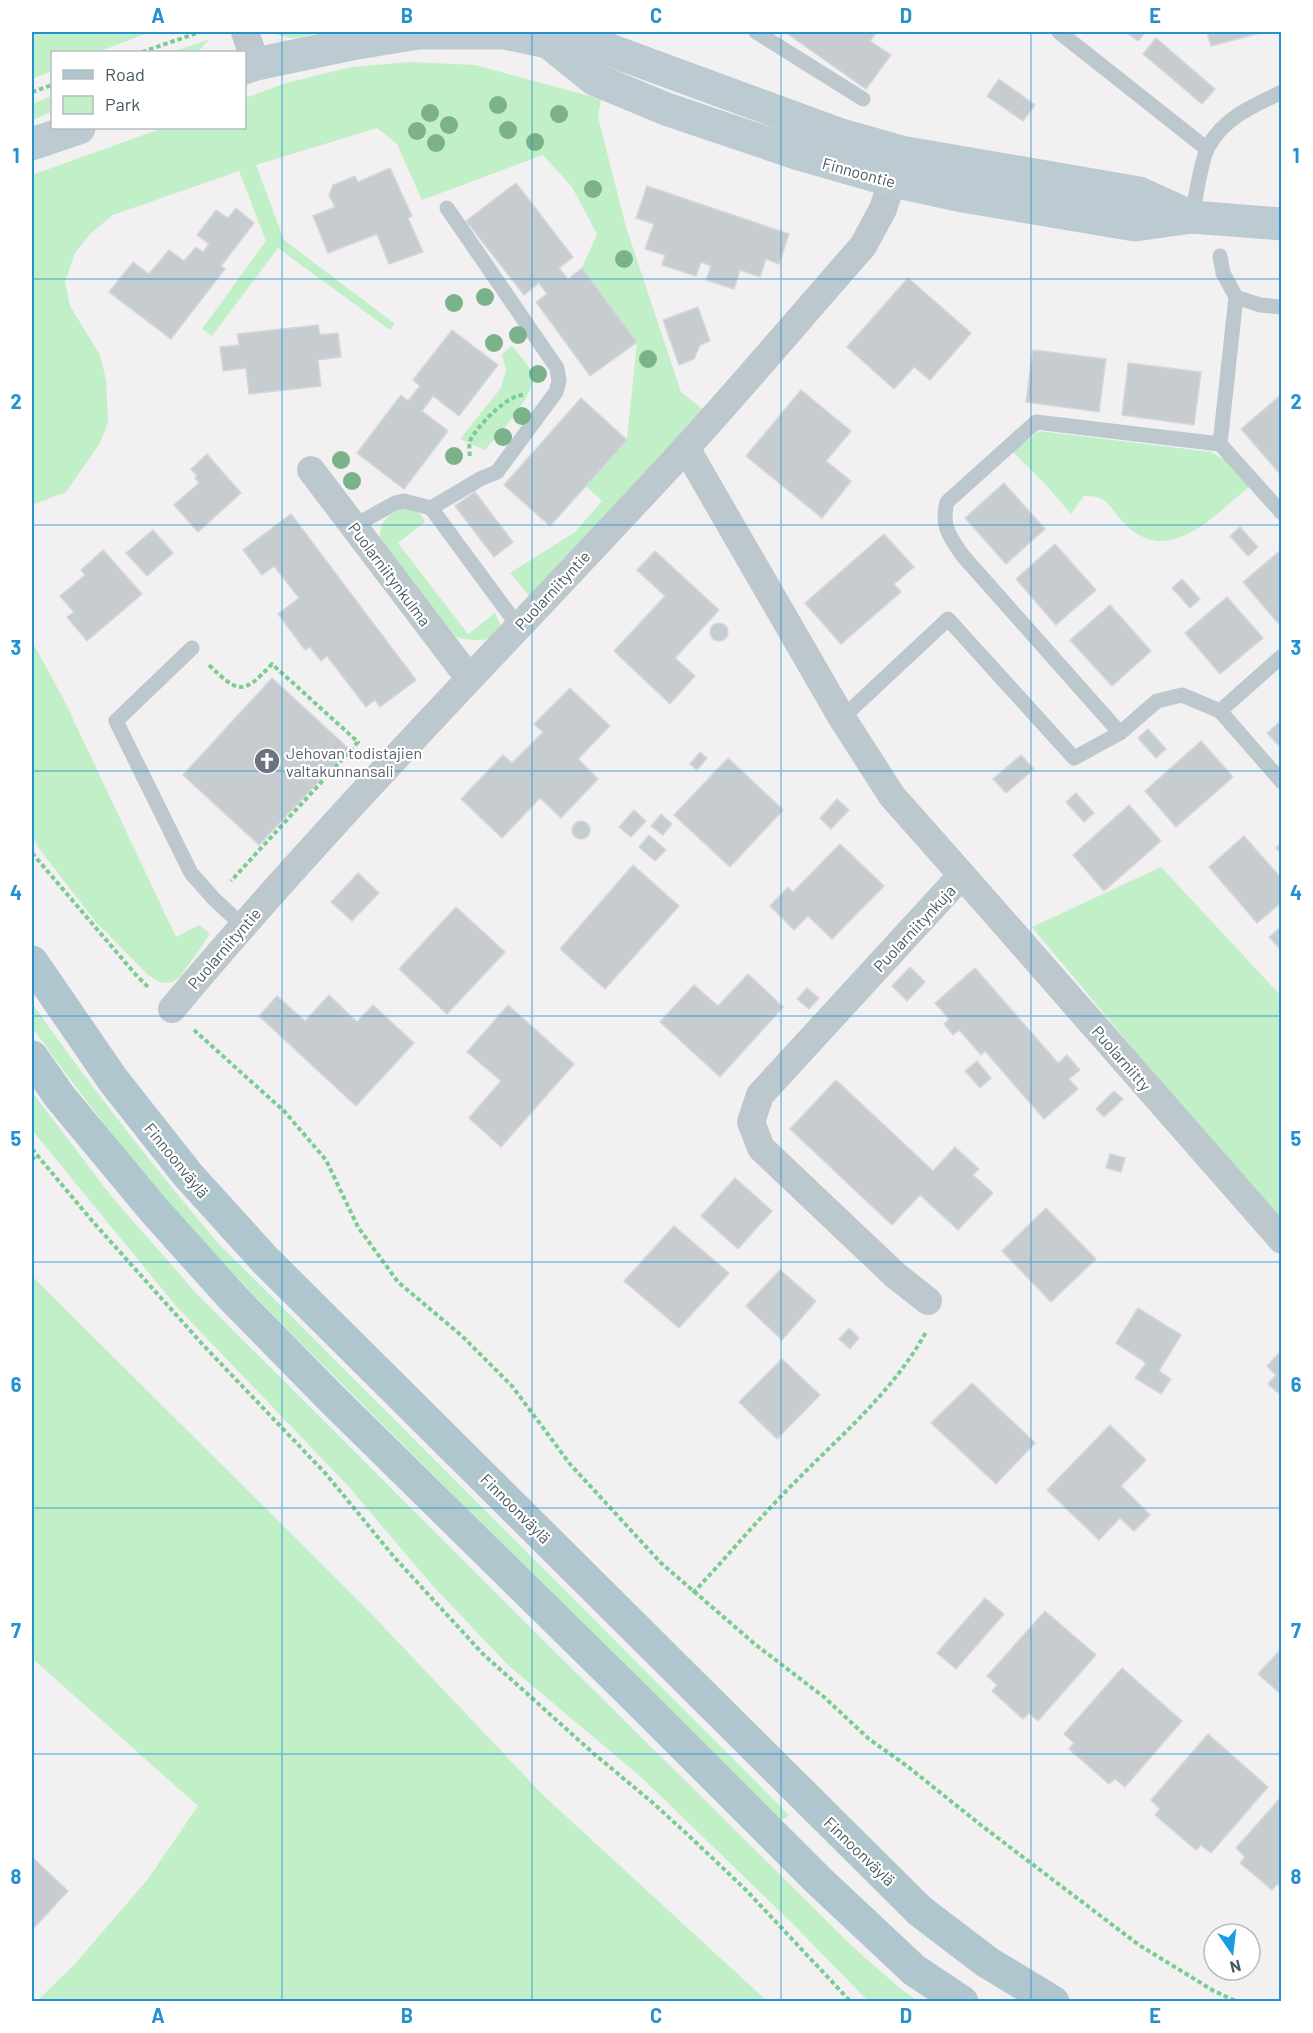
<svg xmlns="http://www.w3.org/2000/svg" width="1313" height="2033" viewBox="0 0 1313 2033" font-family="Barlow,sans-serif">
<rect width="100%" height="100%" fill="#f3f0f1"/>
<g fill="#c0efc8">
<polygon points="32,32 150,32 98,52 52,52 52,71 32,79"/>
<path d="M273,32H321C304,37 289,42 273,32Z"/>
<polygon points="209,39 198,52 173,52"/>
<polygon points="410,62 475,65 601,99 598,117 626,227 681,392 706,412 535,603 510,573 575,532 602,501 586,486 627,439 637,342 582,268 597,234 572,187 543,155 422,200 397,144 377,128 256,165 284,240 395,324 390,330 278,248 212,336 202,329 266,241 239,171 113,215 91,233 75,253 65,282 70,306 100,355 106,380 108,422 100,443 66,492 32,505 32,175 163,128 244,128 245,98 286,83 351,67"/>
<polygon points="52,96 52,112 32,120 32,104"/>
<path d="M512,346C518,354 529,364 532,374C537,396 498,434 485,450L460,439L501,388L506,370L502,354Z"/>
<path d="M1039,431L1211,452L1228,462L1251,485C1215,515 1167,570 1123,522C1108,506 1108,495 1084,496L1071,514L1047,486L1013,452Z"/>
<path d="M401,507C413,509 420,510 425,522L398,543L468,634L495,613L503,630C491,643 472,641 456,637L381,542C377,523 387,517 401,507Z"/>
<polygon points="32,641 65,702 176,937 199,925 210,934 180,977 173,982 163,983 156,980 148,975 95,921 38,847 32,835"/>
<polygon points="1161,867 1281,996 1281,1227 1032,927"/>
<path d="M32,1003C90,1086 153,1166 219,1244L789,1815L781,1821L285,1327L212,1252L145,1177L66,1074L32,1027Z"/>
<polygon points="32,1092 112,1197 197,1294 522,1619 852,1946 903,1991 918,2001 868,2001 795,1926 642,1778 508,1665 432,1585 349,1487 176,1306 32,1130"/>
<polygon points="32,1276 363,1605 543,1795 767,2001 37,2001 74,1965 148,1879 198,1806 32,1658"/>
</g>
<g fill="#c7ccd0" stroke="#d4d8db" stroke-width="1.5">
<polygon points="785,32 877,32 870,41 891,55 866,89"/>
<polygon points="1126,32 1146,32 1138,41"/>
<polygon points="1207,32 1264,32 1211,46"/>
<polygon points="1156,38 1215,89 1202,104 1143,54"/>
<polygon points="999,79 1035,105 1023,121 987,96"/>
<polygon points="390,168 412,216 408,218 423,252 389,264 377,234 328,253 313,216 335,207 329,195 333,185 355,176 358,182"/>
<polygon points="516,183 573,257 559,268 568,279 582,268 637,342 590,376 536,302 547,294 539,283 524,295 466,221"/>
<polygon points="647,186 789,234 779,264 766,259 760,277 740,270 734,289 706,280 711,266 701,262 696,276 662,265 665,255 645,249 654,224 636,218"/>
<polygon points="236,208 254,223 221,266 225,269 171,339 109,292 133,262 149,274 169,250 184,261 196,247 203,252 209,244 197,235 216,210 228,218"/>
<polygon points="908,278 971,333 930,380 914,367 894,389 847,347"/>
<polygon points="698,307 710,341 700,345 694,359 679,365 663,320"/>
<polygon points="318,325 320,335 338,333 341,357 318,360 321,386 249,394 246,368 223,371 220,347 239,345 237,334"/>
<polygon points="452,330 498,365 459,416 433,396 422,411 448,431 404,489 357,453 401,395 408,401 420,386 413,380"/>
<polygon points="1033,350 1106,359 1099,412 1026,402"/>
<polygon points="1128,363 1201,372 1194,425 1122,415"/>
<polygon points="801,390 851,431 826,461 851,481 822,518 746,456"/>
<polygon points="1282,394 1282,476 1241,429"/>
<polygon points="581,398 627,440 550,526 504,485"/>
<polygon points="207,454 241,493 198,532 174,505 199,483 195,478 197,476 191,469"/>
<polygon points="1004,483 1045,529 1006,564 965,518"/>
<polygon points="475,492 513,542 494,557 455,506"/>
<polygon points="291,514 416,680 380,707 375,700 366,707 327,656 321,661 310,647 305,650 278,614 299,598 274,566 262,575 243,550"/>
<polygon points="1240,527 1258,547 1248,556 1230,536"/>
<polygon points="153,530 173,553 147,576 126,553"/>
<polygon points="884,534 914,567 894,584 901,592 841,644 805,603"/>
<polygon points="1055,544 1096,590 1056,625 1016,579"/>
<polygon points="1282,549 1282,620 1278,623 1243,582"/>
<polygon points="103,550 142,594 87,641 67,617 74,612 60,596 85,575 81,570"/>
<polygon points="655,551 719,610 675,658 695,676 670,704 614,651 665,596 637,570"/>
<polygon points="1182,579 1200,599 1190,608 1172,588"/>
<polygon points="1227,597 1263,638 1220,674 1185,633"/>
<polygon points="1110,605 1151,651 1112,686 1070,640"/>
<circle cx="719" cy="632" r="9"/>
<polygon points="272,678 349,749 259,845 183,775"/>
<polygon points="570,688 610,726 578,759 598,779 561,818 540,798 502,838 461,799 503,755 512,763 543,732 534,724"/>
<polygon points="1282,720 1282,749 1267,733"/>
<polygon points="1148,729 1166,749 1156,758 1138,738"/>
<polygon points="1201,741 1233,777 1176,827 1145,791"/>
<polygon points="700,752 707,758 697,770 690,764"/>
<polygon points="1021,755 1034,769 1006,793 993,779"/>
<polygon points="728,758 783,810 730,867 674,815"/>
<polygon points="1076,793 1094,813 1084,822 1066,802"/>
<polygon points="837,799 849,810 831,829 820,818"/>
<polygon points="1129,805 1161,841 1104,891 1073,855"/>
<polygon points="634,810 646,821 631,837 619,827"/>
<polygon points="661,814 672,824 663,835 651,826"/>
<circle cx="581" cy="830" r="9"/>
<polygon points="649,835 666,850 655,861 639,847"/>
<polygon points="1244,836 1282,879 1282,902 1257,923 1209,867"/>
<polygon points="1282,842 1282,854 1276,848"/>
<polygon points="840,844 884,886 832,939 808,916 794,930 770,906 788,887 793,892"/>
<polygon points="633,865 679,906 605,989 560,949"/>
<polygon points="358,873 379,893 352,921 331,902"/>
<polygon points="456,907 505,952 447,1014 399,969"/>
<polygon points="1282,926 1282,951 1269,937"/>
<polygon points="910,967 925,982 907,1001 892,986"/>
<polygon points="975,968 1058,1063 1067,1055 1080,1070 1069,1079 1078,1089 1044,1119 985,1051 981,1055 959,1030 953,1035 944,1024 949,1019 935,1003"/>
<polygon points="748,974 783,1007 720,1077 660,1022 694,985 718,1006"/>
<polygon points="807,988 819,998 809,1009 797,999"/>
<polygon points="329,995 357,1022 373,1005 414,1043 356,1106 259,1016 277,996 305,1021"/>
<polygon points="508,1005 574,1064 501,1147 469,1118 501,1081 467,1052"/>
<polygon points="977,1061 991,1078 980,1088 965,1071"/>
<polygon points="836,1080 933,1171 955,1147 979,1169 973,1175 993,1193 958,1230 920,1195 892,1225 790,1129"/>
<polygon points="1114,1091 1123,1099 1104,1117 1096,1109"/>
<polygon points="1110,1154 1125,1158 1121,1172 1106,1168"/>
<polygon points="735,1178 772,1211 738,1249 701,1216"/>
<polygon points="1046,1208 1096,1259 1051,1302 1002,1251"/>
<polygon points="674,1226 729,1273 679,1328 624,1281"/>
<polygon points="780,1270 816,1301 782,1340 746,1306"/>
<polygon points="1138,1308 1181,1335 1159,1371 1171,1379 1161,1394 1135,1378 1146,1363 1116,1343"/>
<polygon points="849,1328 859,1338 850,1349 839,1339"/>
<polygon points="1282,1350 1282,1396 1268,1384 1276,1375 1267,1366"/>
<polygon points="782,1359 820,1395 777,1439 739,1402"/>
<polygon points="972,1383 1035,1443 996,1484 931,1423"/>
<polygon points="1110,1425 1146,1460 1121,1486 1150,1515 1134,1531 1120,1518 1099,1540 1047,1490"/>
<polygon points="985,1598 1004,1614 956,1669 937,1653"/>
<polygon points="1045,1611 1096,1655 1038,1721 1029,1713 1023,1719 992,1691 997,1685 987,1676"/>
<polygon points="1282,1648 1282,1695 1258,1674"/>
<polygon points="1122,1668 1182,1721 1125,1787 1115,1779 1109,1784 1069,1749 1074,1743 1064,1734"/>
<polygon points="1208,1734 1268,1787 1211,1853 1201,1845 1196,1850 1155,1815 1160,1809 1151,1800"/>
<polygon points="1282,1796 1282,1888 1277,1884 1272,1890 1240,1863 1245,1857 1236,1848"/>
<polygon points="32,1857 68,1891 32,1930"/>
</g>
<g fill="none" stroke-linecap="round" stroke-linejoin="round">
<g stroke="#78cd91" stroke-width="4" stroke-dasharray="4.5 3" stroke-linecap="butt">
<polyline points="142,52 200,32"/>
<polyline points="32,92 52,85"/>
<path d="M470,456C469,451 469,446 470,441C476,427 509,393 524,395"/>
<path d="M209,665C239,694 243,695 272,664L358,742L231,881"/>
<polyline points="32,853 136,975 149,988"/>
<polyline points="194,1030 285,1112 326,1160 358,1227 398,1282 462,1336 512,1386 570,1464 661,1563 756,1645 824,1697 869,1739 907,1766 982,1826 1139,1945 1214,1991 1238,2002"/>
<polyline points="32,1149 94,1223 204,1346 326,1474 394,1557 483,1654 593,1753 653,1803 688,1835 746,1890 851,2002"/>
<polyline points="32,1160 36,1155"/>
<path d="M693,1593C727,1557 758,1519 793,1484C840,1436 893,1392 926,1332"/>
</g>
<g stroke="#bcc8cd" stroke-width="15">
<polyline points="756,32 863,99"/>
<polyline points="1059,32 1207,149"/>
<path d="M1192,217C1195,201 1201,160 1208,147C1224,118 1252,106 1282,92"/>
<polyline points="1220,256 1223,273 1236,297 1260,305 1282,307"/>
<polyline points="1220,444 1236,297"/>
<polyline points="431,508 518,626"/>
<polyline points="354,526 395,503 404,501 431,508 482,478 497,472 556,392 559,381 557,368 447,208"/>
<polyline points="192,648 116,721 191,873 214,899 242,925"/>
<polyline points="1220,711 1282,656"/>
<polyline points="842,718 948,619 1074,758 1120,733 1157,701 1182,695 1220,711 1282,782"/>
<path d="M1120,733L963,556C949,536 941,526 947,502L1036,422L1220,444L1282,513"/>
</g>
<g stroke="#bcc8cd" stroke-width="28">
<polyline points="245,32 256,64"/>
<polyline points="686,448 842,718 892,796 962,875 760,1095 751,1122 761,1148 895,1275 928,1301"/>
<polyline points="311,470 469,678"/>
<polyline points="962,875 1282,1240"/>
<path d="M172,1009C335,814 514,635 686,448C746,382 804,313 863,246L883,209L899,160"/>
</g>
<g stroke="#bccbd2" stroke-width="33">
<polyline points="548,42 594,79 666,109 802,155 893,181 957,195 1135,225 1192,217 1282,224"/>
<polyline points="244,68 256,64 351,44 419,33 505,33 548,42 596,45 841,135 901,152 1139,193 1192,217"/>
<polyline points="32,144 79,128"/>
</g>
<g stroke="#b0c6ce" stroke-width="33">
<polyline points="32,962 113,1080 188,1175 265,1260 920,1911 987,1962 1053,2002"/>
<polyline points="32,1057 60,1097 153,1209 231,1296 332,1399 638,1700 818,1880 914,1970 962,2002"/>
</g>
</g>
<g fill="#7bb28a">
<circle cx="498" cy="105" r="9"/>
<circle cx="430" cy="113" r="9"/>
<circle cx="559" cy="114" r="9"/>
<circle cx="449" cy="125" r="9"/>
<circle cx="508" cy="130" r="9"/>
<circle cx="417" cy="131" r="9"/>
<circle cx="535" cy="142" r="9"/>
<circle cx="436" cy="143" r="9"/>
<circle cx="593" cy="189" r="9"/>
<circle cx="624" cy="259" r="9"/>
<circle cx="485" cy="297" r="9"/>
<circle cx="454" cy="303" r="9"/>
<circle cx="518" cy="335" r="9"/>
<circle cx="494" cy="343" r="9"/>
<circle cx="648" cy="359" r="9"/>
<circle cx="538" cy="374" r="9"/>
<circle cx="522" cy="416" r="9"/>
<circle cx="503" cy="437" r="9"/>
<circle cx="454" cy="456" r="9"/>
<circle cx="341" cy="460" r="9"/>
<circle cx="352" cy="481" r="9"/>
</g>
<path fill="none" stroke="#2291ce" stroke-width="1.5" stroke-opacity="0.55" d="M282,32V2002M532,32V2002M781,32V2002M1031,32V2002M32,279H1282M32,525H1282M32,771H1282M32,1016H1282M32,1262H1282M32,1508H1282M32,1754H1282"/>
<defs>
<g id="church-disc" transform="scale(1.35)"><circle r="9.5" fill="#6b7280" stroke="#fff"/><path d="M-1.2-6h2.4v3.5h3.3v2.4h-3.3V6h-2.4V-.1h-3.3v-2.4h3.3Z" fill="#fff"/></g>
</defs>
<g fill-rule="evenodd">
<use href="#church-disc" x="267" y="761"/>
</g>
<g text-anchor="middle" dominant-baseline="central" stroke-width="4.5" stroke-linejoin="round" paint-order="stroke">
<g font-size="16" fill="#48585e" stroke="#fff">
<text transform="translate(859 172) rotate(15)">Finnoontie</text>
<text transform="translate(390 574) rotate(53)">Puolarniitynkulma</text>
<text transform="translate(552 590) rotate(-47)">Puolarniityntie</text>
<text transform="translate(914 928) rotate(-47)">Puolarniitynkuja</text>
<text transform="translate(224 948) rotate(-49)">Puolarniityntie</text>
<text transform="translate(1122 1058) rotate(49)">Puolarniitty</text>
<text transform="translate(177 1160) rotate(51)">Finnoonväylä</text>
<text transform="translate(516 1508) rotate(45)">Finnoonväylä</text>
<text transform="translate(860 1851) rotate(44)">Finnoonväylä</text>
</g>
<g font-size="16" fill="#5b616d" stroke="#fff" text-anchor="start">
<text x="286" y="752">Jehovan todistajien<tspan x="286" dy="18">valtakunnansali</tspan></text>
</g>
</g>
<rect width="1313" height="2033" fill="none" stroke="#ffffff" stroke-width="66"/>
<rect x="51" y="51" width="195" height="78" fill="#ffffff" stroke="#b6bcbf" stroke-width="1.5"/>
<rect x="63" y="70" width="30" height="9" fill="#b0c6ce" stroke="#b6bcbf" stroke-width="1.5"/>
<text x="105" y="81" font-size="18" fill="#48585e">Road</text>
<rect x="63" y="96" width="30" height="18" fill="#c0efc8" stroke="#b6bcbf" stroke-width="1.5"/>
<text x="105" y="111" font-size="18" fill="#48585e">Park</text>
<g transform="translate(1232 1952) rotate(166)"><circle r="28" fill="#ffffff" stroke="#b6bcbf" stroke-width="1.5"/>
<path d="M0-4.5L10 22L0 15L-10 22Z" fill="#1b9be2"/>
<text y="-9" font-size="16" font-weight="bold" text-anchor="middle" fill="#48585e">N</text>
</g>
<rect x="33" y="33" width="1247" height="1967" fill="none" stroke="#2291ce" stroke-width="2"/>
<g font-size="20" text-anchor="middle" font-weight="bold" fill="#2291ce">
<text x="158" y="23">A</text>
<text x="407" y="23">B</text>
<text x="656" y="23">C</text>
<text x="906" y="23">D</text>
<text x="1155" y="23">E</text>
<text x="16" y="163">1</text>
<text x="1296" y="163">1</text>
<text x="16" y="409">2</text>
<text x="1296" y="409">2</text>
<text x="16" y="655">3</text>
<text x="1296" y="655">3</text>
<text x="16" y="900">4</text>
<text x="1296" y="900">4</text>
<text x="16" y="1146">5</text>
<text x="1296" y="1146">5</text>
<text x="16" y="1392">6</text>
<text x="1296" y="1392">6</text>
<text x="16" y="1638">7</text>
<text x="1296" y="1638">7</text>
<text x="16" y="1884">8</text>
<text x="1296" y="1884">8</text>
<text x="158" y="2023">A</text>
<text x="407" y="2023">B</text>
<text x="656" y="2023">C</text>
<text x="906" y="2023">D</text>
<text x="1155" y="2023">E</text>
</g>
</svg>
